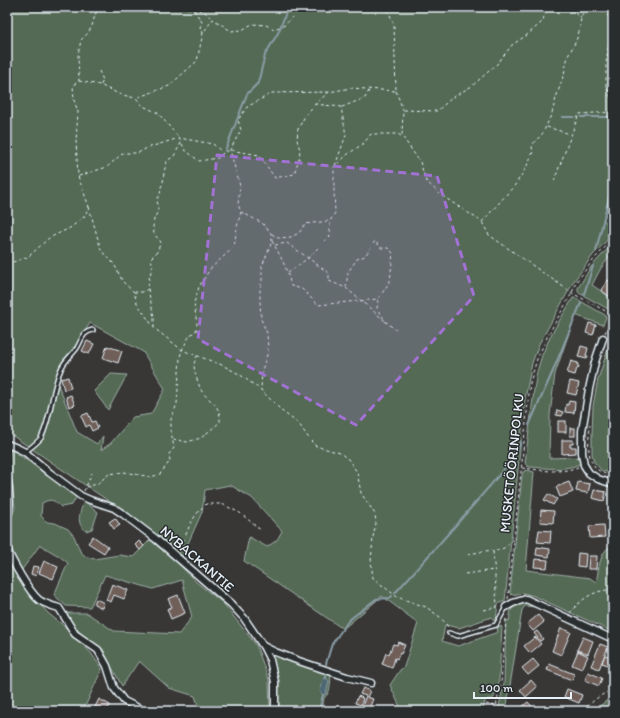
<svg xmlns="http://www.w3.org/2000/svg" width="620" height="718" viewBox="0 0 620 718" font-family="Itim,sans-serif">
<rect width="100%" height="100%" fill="#383736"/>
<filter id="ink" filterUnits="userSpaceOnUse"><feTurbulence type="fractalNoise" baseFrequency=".025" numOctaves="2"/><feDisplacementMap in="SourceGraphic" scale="8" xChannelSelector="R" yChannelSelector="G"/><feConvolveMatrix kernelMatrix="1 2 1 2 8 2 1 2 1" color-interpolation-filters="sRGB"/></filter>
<g filter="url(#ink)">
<g fill="#556a55" stroke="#9eaea6" fill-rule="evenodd">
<path d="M7,7H613V186L604,220L610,227L613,224V234L593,255L574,281L539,344L532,363L525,399L505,601L498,604L496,620L494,621L492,617L459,628L445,625L442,641L458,646L498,632L497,628L501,626L502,627L499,679L497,691L493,699H488L485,701L483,709L494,710L493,711H400V707L390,685L400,670L404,667L418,623L382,596L343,629L244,561L249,537L267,547L277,540L282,531L252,498L230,485L205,490L202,512L182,557L125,511L107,500L7,432ZM90,323L143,352L165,389L151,414L133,417L111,443L101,450L103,436L97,444L77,432L55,377Z"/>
<path d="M613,243V252L601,268L592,285L613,299C613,303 614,309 610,310L579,293L578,291V288L591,267Z"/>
<path d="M573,298H575L605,315L606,317L603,325L575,315L555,374L550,415L549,458L581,457V462L580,464C564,471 547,468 530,467L527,466L525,463L534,390L537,372L542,355L552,333Z"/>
<polygon points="613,344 613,473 602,471 594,462 592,454 592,435 593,406 598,379 608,349"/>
<polygon points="111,374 127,375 108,410 94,391"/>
<path d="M11,449L77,496L72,505L61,507C54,500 51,498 42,503L41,516L47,522L55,523L68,529L74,536L80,551L85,556L94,559L119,555L133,557L150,540L177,562L196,582L223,603L256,645L269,680L270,711H200L195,696L169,688L139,661L122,686L109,662L103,649L80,633L66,613H87L114,631L179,634L192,617L182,580L153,589L105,575L90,607L66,606L54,595L68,563L59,556L40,545L21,571L12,553L7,534L15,507L8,461Z"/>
<path d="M526,470L534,472L526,570L590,578L596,582C599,570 599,550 613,545V632L534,596L523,593L512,595L510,593L522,475L523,472Z"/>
<path d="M84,501L98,512L92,529L86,531C75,523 80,513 84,501Z"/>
<polygon points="7,556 26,590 49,614 64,626 91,653 102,669 83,711 7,711"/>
<path d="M519,603H527L536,607L525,606L522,610L506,711H498L504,683L506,620L509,621C511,611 509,608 519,603Z"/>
<path d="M270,653L331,673C330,682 332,692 324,698L322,711H277L269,654Z"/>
<polygon points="613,696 613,711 594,711 597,708"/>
</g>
<polygon fill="#4d6772" stroke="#8b9ea8" points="324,678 326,678 329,681 326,694 323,695 320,692 323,679"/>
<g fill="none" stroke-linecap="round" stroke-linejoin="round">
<g stroke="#8b9ea8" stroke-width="2">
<polyline points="562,117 574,117"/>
<polyline points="581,117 612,117 613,119"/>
<polyline points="225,151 247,94 258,83 265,55 279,31 288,7"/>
<polyline points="596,251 613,180"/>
<polyline points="584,294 593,266"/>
<polyline points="529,425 553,371 581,303"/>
<path d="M395,593C424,561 453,529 481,496C494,481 513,460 521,442"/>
<polyline points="326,664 327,660 332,644 349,620 376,599 390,598 392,596"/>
<polyline points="326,678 326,675"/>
<polyline points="319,711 323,695"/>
</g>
</g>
<g fill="#705e58" stroke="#e8f1f8">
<polygon points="608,280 612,283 613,282 613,293 610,297 601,290"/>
<polygon points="589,323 596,325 593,335 586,333"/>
<polygon points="87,341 94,344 89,354 82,351"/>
<polygon points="107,346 122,351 118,363 103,358"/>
<polygon points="581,346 588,348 586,356 588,356 587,359 578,357"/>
<polygon points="571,361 578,363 577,365 579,366 578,369 577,368 575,375 567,373"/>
<polygon points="68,377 71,388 64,390 61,379"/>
<polygon points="570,381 579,383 576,395 567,393"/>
<polygon points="71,395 75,405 69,407 66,397"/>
<polygon points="569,401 575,402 574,413 565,412 566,404 568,405"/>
<polygon points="557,410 563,412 562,416 556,415"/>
<polygon points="88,413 92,422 95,421 98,428 92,431 89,425 86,427 81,416"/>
<rect x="558" y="421" width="8" height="11"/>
<rect x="570" y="428" width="5" height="8"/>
<polygon points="562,440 573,440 573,444 570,444 570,447 576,447 576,453 562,454"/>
<polygon points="569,482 573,492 560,497 556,487"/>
<polygon points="578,482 590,484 588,493 576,491"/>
<polygon points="594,490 606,492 604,501 592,498"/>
<polygon points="548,494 557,499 553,505 544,500"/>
<polygon points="541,510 554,511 553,523 540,522"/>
<polygon points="115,518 120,525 114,529 109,522"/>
<polygon points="604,525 605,537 590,538 589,526"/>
<polygon points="539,530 551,531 550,543 537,542"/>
<polygon points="93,536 108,547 104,553 88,543"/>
<polygon points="139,541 144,546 140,550 135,545"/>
<polygon points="537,547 550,549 549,557 536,555"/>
<polygon points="578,553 586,554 585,567 577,566"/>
<polygon points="589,556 597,556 596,569 588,569"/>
<polygon points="535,559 548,560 547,568 534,567"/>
<polygon points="44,561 58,567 53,579 39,573"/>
<polygon points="33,566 39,567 36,576 31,574"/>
<polygon points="112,584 128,590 124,599 114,595 111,602 106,600"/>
<polygon points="178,595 185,613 171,619 167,609 172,607 168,599"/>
<polygon points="96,599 104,603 102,608 94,604"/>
<polygon points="538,615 544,622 533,631 527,624"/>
<polygon points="561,628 571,632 561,655 552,651"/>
<polygon points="537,631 543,639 540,641 534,633"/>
<polygon points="535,637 541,644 530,653 524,646"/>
<polygon points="583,637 593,641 588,654 577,650"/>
<polygon points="398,642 405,645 401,654 400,653 397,659 395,658 392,668 382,664 386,653 389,654 393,644 397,645"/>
<polygon points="600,644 608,647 599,669 591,666"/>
<polygon points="578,651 588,656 582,669 572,665"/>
<polygon points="605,655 613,658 613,667 602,663"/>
<polygon points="533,659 539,666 528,675 522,668"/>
<polygon points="549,664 574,674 572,680 547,670"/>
<polygon points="588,672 602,678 599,686 585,680"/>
<polygon points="531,680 537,687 526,697 520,690"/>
<polygon points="363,688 370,691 367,697 373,699 368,711 360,711 366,696 360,694"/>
<polygon points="567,689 582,695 579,703 564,697"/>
<polygon points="358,696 363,698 361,705 355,703"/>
<polygon points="99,699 110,705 106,711 103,711 95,707"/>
<polygon points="528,702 534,709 531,711 517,711"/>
<polygon points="547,705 559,711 544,711"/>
</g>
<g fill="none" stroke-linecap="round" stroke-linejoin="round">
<g stroke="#e8f1f8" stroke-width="6">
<g id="lane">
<path d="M25,452C30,448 37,443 41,438C52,416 51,391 61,369C64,361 72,355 77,348C82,340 82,332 93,330"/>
<polyline points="449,633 458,636 496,625 506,607"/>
</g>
</g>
<g stroke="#e8f1f8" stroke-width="9">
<g id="street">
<polyline points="603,338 595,362 589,389 582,431 582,453 584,465 589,473 598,479 613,484"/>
<polyline points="7,444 17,448 25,452 50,473 81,496 90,500 114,508 123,514 156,539 231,604 244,618 263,646 275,652 299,661 347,677 371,683"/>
<path d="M7,477C10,493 11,503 7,519"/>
<path d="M7,549C12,561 29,592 39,600C45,604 52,606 59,608L75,634L98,650L107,666L114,688L124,701L144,711"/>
<polyline points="506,607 513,603 526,599 613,639"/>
<polyline points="263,646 270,660 275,682 275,711"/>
</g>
</g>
<g stroke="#e8f1f8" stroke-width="1" stroke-dasharray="3 3" stroke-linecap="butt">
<polyline points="181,7 204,11 212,19"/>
<polyline points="301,7 285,25 274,29 266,25 252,24 242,30 231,31 213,19 203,33 197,61 169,86 136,98 143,106 158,113 179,138 185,150 199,161 218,158 223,153 230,150 259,155 275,178 294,174 299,159 300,150 297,140 298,129 305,116 315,104 329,92 351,88 396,91 394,25 390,15 384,7"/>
<polyline points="565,7 569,8 581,18"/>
<polyline points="598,7 613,20"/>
<polyline points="194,10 202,22 200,27 203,33"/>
<polyline points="613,24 610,35 606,64 606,87 613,102"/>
<polyline points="99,71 103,80 101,85"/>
<polyline points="79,81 100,85 119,94 135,98"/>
<polyline points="396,91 403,110 402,136 420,162 426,181 441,195 482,222 489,235 572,293 613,315"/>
<polyline points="315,104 341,107 346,135 335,166"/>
<polyline points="342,107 365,98 370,89"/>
<polyline points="404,110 437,111 453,97 472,86 497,64 512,45 527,35 542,22 548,7"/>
<polyline points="547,127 570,134"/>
<polyline points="79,176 107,167 123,153 138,153 147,148 179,138 213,144 222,152"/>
<polyline points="554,181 579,114 611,112 613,111"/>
<polyline points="89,207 101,250 114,264 123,282 134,292 137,303 154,328 182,350 222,365 239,374 261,390 283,412 299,424 310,440 316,446 340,453 348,459 357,472 361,493 375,514 376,523 373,537 371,562 373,578 397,597 426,607 440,617 447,625 448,629"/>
<polyline points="241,212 262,223 271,233 272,240 270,247 262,266 262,281 260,288 260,301 261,319 267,333 268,352 262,370 261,390"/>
<polyline points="482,222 515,185 526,168 533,152 532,147 533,144 543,133 552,113 556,98 564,74 568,56 576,41 579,32 581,18 585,7"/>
<polyline points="272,234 278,238 291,237 299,233 305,224 329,221"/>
<path d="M272,241C281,257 287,268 291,286L302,289L318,305L378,299L377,309L387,323L396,330"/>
<polyline points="275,245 287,243 329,273 329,281 346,288 385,321"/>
<polyline points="7,264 28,257 49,238 70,228 84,217 89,207 78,176 76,141 78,112 74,100 73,85 79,81 78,55 81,40 88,33 92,26 95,15 99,7"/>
<polyline points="288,273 308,258 330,236 330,221 335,213 334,190 334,167 348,154 364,143 371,134 398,134 401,136"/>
<polyline points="346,287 348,272 357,259 365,256 375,241 381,248 388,248 393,253 390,281 379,298"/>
<polyline points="148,289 154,317 154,328"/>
<polyline points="134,292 143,292 148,289 149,279 153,264 150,259 157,252 161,242 154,234 153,227 154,219 157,213 158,209 157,199 160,195 161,187 163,183 164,172 167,161 174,156 181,143"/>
<polyline points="605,333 613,315"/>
<path d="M590,424C589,438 585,459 598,470C601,472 605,474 609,475"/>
<path d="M173,439L187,442L201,438L220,422C221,406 212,403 203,393C199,388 194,371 194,365C194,362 196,359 197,356"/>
<path d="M522,468C541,470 560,474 578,467"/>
<polyline points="86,487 97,484 109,474 124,472 151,477 160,474 170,461 169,454 174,448 171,431 171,419 177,404 180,357 182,350 190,335 196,331 197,324 194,303 199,287 210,269 234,247 237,227 241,212 238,204 240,186 230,150 241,130 238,120 247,107 272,93 329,92"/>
<polyline points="84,491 92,473"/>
<path d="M180,552C186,533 191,517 206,504H222L240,513L262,531"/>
<polyline points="468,554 492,550 493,552"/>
<polyline points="465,574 494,570"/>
<polyline points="508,599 530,383 537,359 548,335 572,293 576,282 595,258 613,239"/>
<polyline points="484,610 497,607 495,576 493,552 504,548 513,540"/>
<path d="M570,613C576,605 586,596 595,593C601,590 607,591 613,588"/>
<polyline points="486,704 495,706"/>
<polyline points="495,711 501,683 506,618"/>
<path d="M583,711C592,701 601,694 613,690"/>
</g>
<use href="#lane" stroke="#2a2d2e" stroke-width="3"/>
<use href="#street" stroke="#2a2d2e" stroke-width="6"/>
</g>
</g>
<path fill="#a171d3" fill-opacity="0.2" stroke="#a171d3" stroke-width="3" stroke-dasharray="8 5" stroke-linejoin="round" d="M217,155L437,176L474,296L356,425L198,339Z"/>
<g text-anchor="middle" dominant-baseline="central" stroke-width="3" stroke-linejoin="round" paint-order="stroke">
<g font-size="14" fill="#e8f1f8" stroke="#2a2d2e">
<text transform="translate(512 463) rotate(-84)">MUSKETÖÖRINPOLKU</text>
<text transform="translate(197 559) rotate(41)">NYBACKANTIE</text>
</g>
</g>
<rect width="620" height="718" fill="none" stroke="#2a2d2e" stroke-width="24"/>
<rect x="12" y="12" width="596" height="694" fill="none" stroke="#e8f1f8" stroke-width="1.5" filter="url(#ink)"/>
<path d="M474 692v6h97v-6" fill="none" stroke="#e8f1f8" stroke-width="2"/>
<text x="480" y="692" font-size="12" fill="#e8f1f8" stroke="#2a2d2e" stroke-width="3" paint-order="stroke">100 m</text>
</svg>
